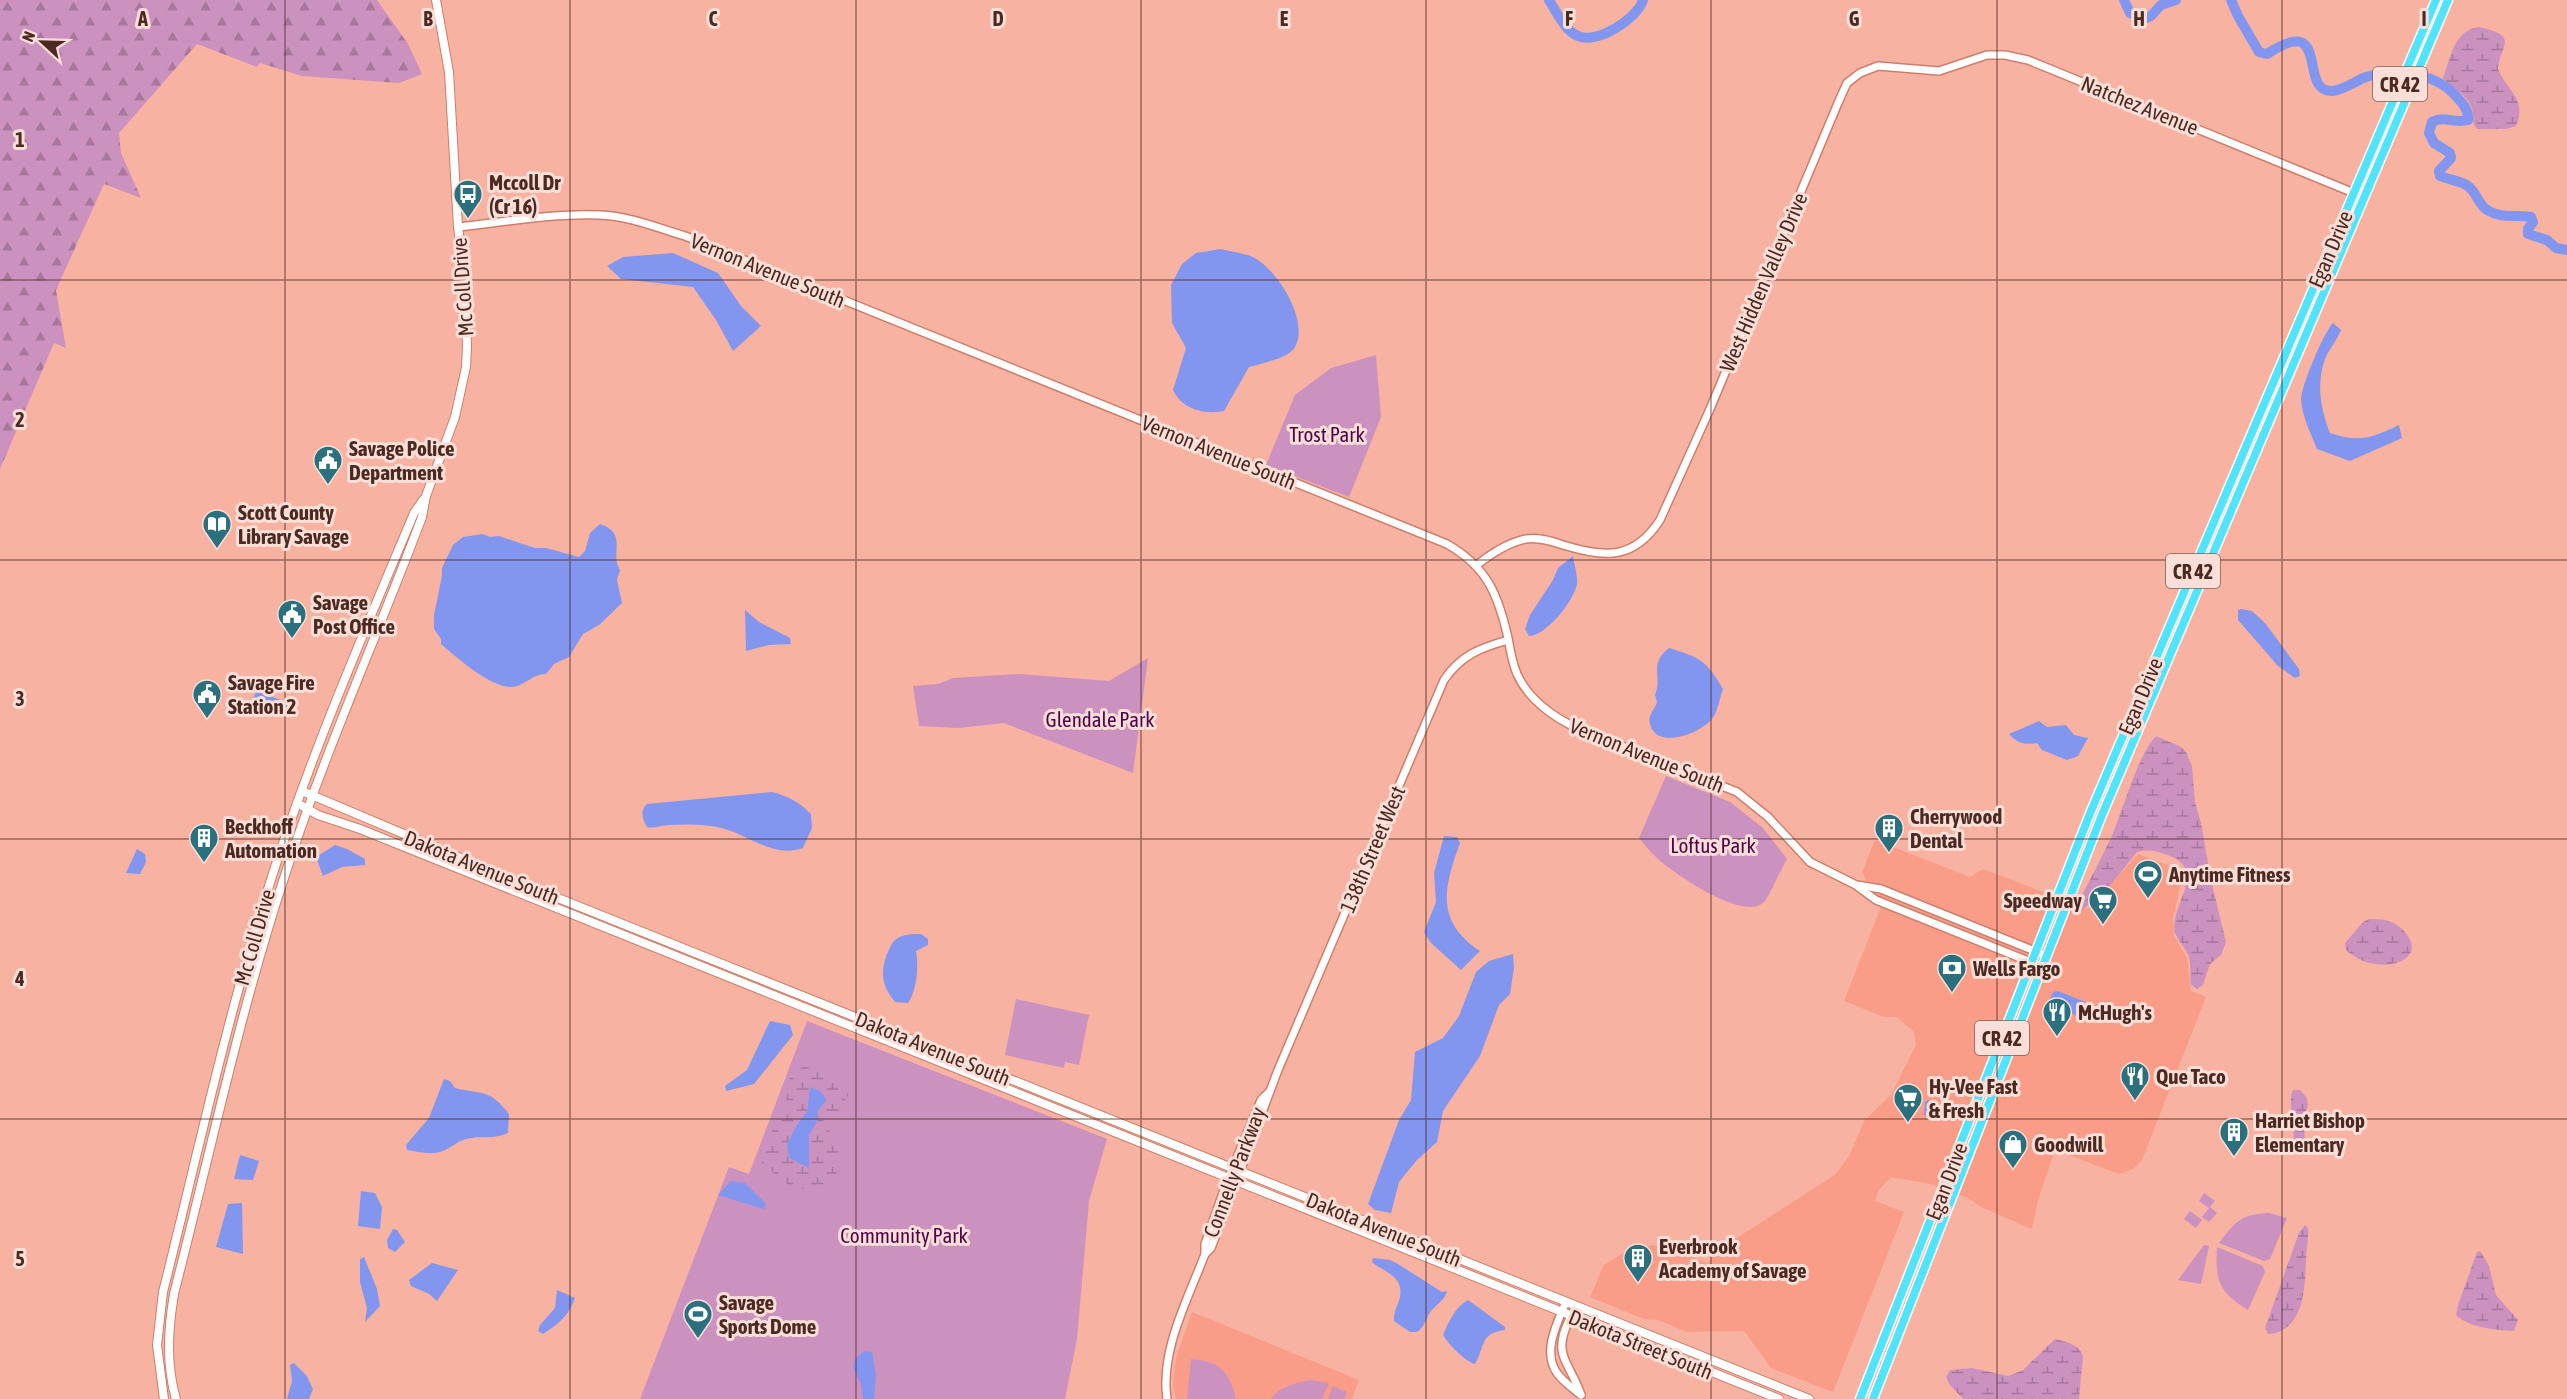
<svg xmlns="http://www.w3.org/2000/svg" width="2567" height="1399" viewBox="0 0 2567 1399" font-family="'Asap Condensed',sans-serif">
<defs>
<pattern id="forest-firs" width="22" height="20" patternUnits="userSpaceOnUse" patternTransform="scale(1.5)"><rect width="22" height="20" fill="#cb92c0"/><path d="M5 1l3.5 6h-7zM16 11l3.5 6h-7z" fill="#a7779c"/></pattern>
<pattern id="wetland-marsh" width="20" height="14" patternUnits="userSpaceOnUse" patternTransform="scale(1.5)"><rect width="20" height="14" fill="#cb92c0"/><path d="M1 5h8M5 5V1M11 12h8M15 12V8" fill="none" stroke="#a7779c"/></pattern>
</defs>
<rect width="100%" height="100%" fill="#f7b2a1"/>
<g fill="#fa9d88">
<polygon points="1875,840 1970,877 1983,869 2088,909 2138,854 2183,871 2173,920 2174,936 2187,958 2191,991 2206,997 2142,1160 2133,1169 2119,1174 2055,1150 2038,1200 2032,1229 1981,1207 1968,1198 1930,1184 1891,1177 1879,1190 1875,1201 1904,1212 1833,1392 1771,1368 1744,1331 1687,1332 1658,1320 1644,1319 1590,1297 1604,1265 1628,1250 1653,1245 1663,1246 1708,1263 1712,1254 1836,1174 1849,1156 1865,1120 1891,1095 1916,1045 1914,1032 1897,1017 1884,1017 1844,1001 1881,907 1862,872"/>
<polygon points="1192,1312 1359,1380 1352,1399 1176,1399 1173,1384 1176,1358"/>
</g>
<g fill="#cb92c0">
<polygon points="1376,355 1381,417 1349,497 1266,465 1295,395 1331,368"/>
<polygon points="1148,658 1133,773 1004,723 958,728 919,726 913,686 938,684 953,678 1019,674 1109,681"/>
<path d="M1666,776L1730,802L1763,828L1787,859C1782,867 1769,898 1763,903C1742,921 1673,873 1657,858C1650,852 1645,845 1639,838Z"/>
<polygon points="1016,999 1089,1015 1079,1065 1065,1062 1064,1068 1005,1055"/>
<polygon points="807,1021 1107,1139 1089,1201 1077,1339 1065,1399 640,1399 729,1167 749,1174"/>
<polygon points="2204,1193 2215,1201 2210,1207 2217,1213 2209,1222 2202,1217 2209,1208 2199,1201"/>
<polygon points="2190,1211 2202,1220 2196,1228 2184,1219"/>
<path d="M2269,1213L2287,1218L2270,1259L2264,1261L2219,1243C2235,1221 2242,1214 2269,1213Z"/>
<polygon points="2204,1245 2209,1246 2201,1284 2178,1280"/>
<path d="M2217,1247L2263,1266L2265,1272L2248,1310C2219,1292 2215,1282 2217,1247Z"/>
<path d="M1191,1359C1220,1361 1229,1371 1236,1399H1187Z"/>
<path d="M1310,1380L1329,1383L1322,1399H1271C1280,1386 1295,1383 1310,1380Z"/>
<polygon points="1333,1386 1347,1392 1344,1399 1328,1399"/>
</g>
<polygon fill="url(#forest-firs)" points="0,0 377,0 408,44 422,74 399,83 302,76 260,63 257,67 197,44 119,133 121,153 141,198 104,184 56,290 66,348 54,343 0,469"/>
<g fill="url(#wetland-marsh)" fill-rule="evenodd">
<path d="M2479,27C2520,36 2501,44 2498,69C2507,91 2528,100 2516,126L2506,129H2477C2470,122 2475,114 2471,106C2465,93 2451,88 2443,78C2451,57 2454,30 2479,27Z"/>
<path d="M2156,736L2181,747L2186,752L2192,766L2195,802L2201,823L2211,880L2226,942L2221,955L2210,964L2203,985L2197,989L2191,985C2190,976 2191,965 2189,957C2186,948 2178,941 2175,933C2168,907 2210,871 2168,855C2156,851 2149,849 2137,852L2109,887L2080,912L2077,905C2088,883 2100,861 2111,838C2122,813 2138,754 2156,736Z"/>
<path d="M2369,919C2384,919 2392,920 2403,930C2434,961 2376,979 2346,950L2345,943L2363,922Z"/>
<path d="M813,1063L836,1078L849,1093L829,1130L845,1148L830,1191L792,1188L762,1164L764,1148L786,1102L791,1072ZM810,1087L820,1091L817,1122L810,1135L809,1168L798,1123L807,1112Z"/>
<path d="M2293,1090H2300L2307,1098L2308,1105L2303,1119L2305,1140L2302,1147L2294,1140C2294,1127 2288,1098 2293,1090Z"/>
<path d="M2305,1225L2308,1228C2309,1240 2306,1249 2306,1261C2305,1287 2304,1332 2268,1334L2265,1328L2299,1233Z"/>
<path d="M2480,1251L2489,1266L2496,1295L2518,1320L2514,1331C2497,1330 2469,1328 2456,1315L2458,1305L2477,1252Z"/>
<path d="M2055,1339C2066,1342 2078,1343 2083,1356L2079,1399H1963L1949,1384L1946,1377L1950,1370L1972,1368L2008,1376L2023,1370Z"/>
</g>
<g fill="#8396ef">
<path d="M1221,249C1231,252 1244,253 1253,257C1277,269 1310,321 1295,347C1288,359 1262,363 1249,367L1224,411C1203,415 1182,409 1173,390L1186,348L1172,323L1171,285L1182,264L1196,253Z"/>
<polygon points="673,253 718,273 741,306 761,326 733,351 716,320 693,287 621,279 607,266 623,257"/>
<path d="M2333,323L2341,330C2337,340 2329,349 2325,359C2316,384 2321,410 2330,433C2359,443 2372,438 2399,425L2402,438L2350,461L2317,449C2311,434 2302,416 2301,400C2301,386 2324,332 2333,323Z"/>
<path d="M600,524C629,534 609,553 620,570L617,580L622,603L599,625L583,634L569,657L554,664L546,674C532,674 525,686 512,687C491,688 456,657 441,644V639L434,629V615L442,576V568L453,545L463,537L483,534L490,537L499,536L535,548H546L579,557L585,551L590,533Z"/>
<path d="M1573,556C1574,564 1578,576 1577,584C1574,601 1546,636 1529,636L1525,629L1530,615L1553,580L1558,568Z"/>
<polygon points="2241,609 2252,611 2265,623 2299,669 2300,676 2295,678 2278,666 2238,620 2238,610"/>
<polygon points="745,610 759,622 790,638 791,644 769,645 746,651"/>
<path d="M1669,648C1701,658 1706,660 1723,689C1720,697 1718,709 1714,716C1704,733 1656,751 1650,724C1647,715 1655,710 1657,702L1655,695C1663,676 1648,664 1669,648Z"/>
<path d="M257,691L294,705L295,710C283,717 256,714 253,698Z"/>
<path d="M2039,721L2047,727L2066,725L2074,735L2088,738L2078,756L2067,760L2042,750L2037,743C2025,745 2018,744 2009,734Z"/>
<path d="M772,792C788,796 799,802 811,814L812,828L803,848C774,858 752,837 725,829C708,824 687,824 669,825C661,825 654,829 647,827C642,819 640,810 647,804Z"/>
<path d="M1444,836L1457,837L1460,843C1444,887 1435,921 1480,951L1461,970L1431,943L1424,932L1436,902L1434,873Z"/>
<polygon points="335,845 347,849 365,859 365,865 342,867 323,876 316,857"/>
<polygon points="137,849 145,854 146,862 140,874 126,873"/>
<path d="M921,934L928,939V945L916,951C919,966 917,990 908,1003L895,1002C882,986 880,973 887,954C889,950 891,944 894,941C900,934 913,934 921,934Z"/>
<polygon points="1513,954 1514,968 1510,994 1499,1005 1480,1056 1443,1111 1437,1142 1417,1160 1399,1182 1391,1213 1375,1210 1368,1204 1399,1120 1411,1100 1415,1052 1443,1038 1459,1016 1476,972 1489,961"/>
<path d="M2058,991L2093,1005L2097,1012L2095,1017C2080,1021 2062,1009 2049,1001L2053,992Z"/>
<polygon points="770,1021 790,1025 793,1035 754,1084 726,1091 725,1086 747,1070"/>
<path d="M444,1079L450,1081L455,1088C483,1095 489,1088 509,1114L508,1133C494,1140 481,1135 466,1139C458,1141 452,1147 445,1150C433,1156 419,1152 407,1150L406,1145L429,1118Z"/>
<polygon points="810,1087 820,1091 827,1100 818,1110 817,1122 809,1135 809,1168 789,1158 787,1144 798,1123 807,1112"/>
<polygon points="1928,1100 1939,1104 1942,1108 1937,1119 1924,1115 1925,1102"/>
<polygon points="240,1155 259,1161 253,1180 234,1179"/>
<polygon points="731,1181 745,1183 766,1204 764,1209 718,1195"/>
<polygon points="361,1191 375,1193 382,1207 380,1229 358,1226"/>
<polygon points="242,1203 243,1254 216,1247 228,1204"/>
<polygon points="393,1229 397,1230 405,1242 395,1252 388,1248 387,1240"/>
<polygon points="364,1257 377,1289 380,1306 365,1322 367,1308 360,1282 360,1259"/>
<path d="M1373,1258L1390,1260L1398,1264L1442,1292L1447,1291C1445,1300 1437,1304 1431,1311C1426,1318 1425,1327 1417,1332H1410L1394,1321C1393,1312 1398,1306 1400,1297C1404,1275 1383,1272 1372,1262Z"/>
<polygon points="432,1263 458,1270 437,1301 429,1294 411,1286 409,1280"/>
<path d="M557,1290L575,1298C569,1316 558,1324 543,1334L538,1331L540,1325L555,1308Z"/>
<path d="M1468,1300L1505,1327V1330C1479,1333 1485,1348 1475,1364C1466,1362 1448,1344 1443,1335C1448,1323 1456,1306 1468,1300Z"/>
<polygon points="864,1351 872,1352 876,1375 874,1399 863,1399 861,1384 853,1367 855,1359"/>
<polygon points="294,1363 307,1376 313,1389 309,1399 287,1399 292,1381 290,1365"/>
</g>
<g fill="none" stroke-linecap="round" stroke-linejoin="round">
<g stroke="#8396ef" stroke-width="10">
<path d="M1549,0C1556,11 1565,31 1578,36C1597,45 1638,18 1643,0"/>
<polyline points="2124,0 2130,13 2143,19 2151,16 2161,5 2176,0"/>
<path d="M2231,0L2238,16L2259,52L2267,54C2332,11 2297,92 2332,91C2344,90 2355,81 2366,77C2393,69 2432,72 2453,93C2460,101 2469,108 2468,120C2454,124 2445,115 2432,122L2429,133L2434,143L2450,153L2451,158L2439,171L2440,176C2449,180 2465,181 2471,189C2478,196 2479,206 2489,211C2502,219 2517,214 2531,217L2533,222L2528,229V234L2547,240L2556,248L2567,250"/>
</g>
<g stroke="#d07e6b" stroke-width="10">
<g id="tertiary">
<path d="M458,227C505,222 553,213 600,215C629,216 658,228 685,236L1447,544C1487,567 1498,594 1508,638C1510,650 1512,662 1517,674C1528,699 1554,718 1579,729L1737,792L1768,817L1810,862L1854,884L1876,900L2043,967"/>
<path d="M1477,565C1492,553 1507,543 1526,539C1538,537 1551,541 1563,545C1605,558 1634,560 1660,520L1710,409L1838,103L1847,83L1860,73L1878,66L1939,71L1987,55H2005L2028,60L2354,193"/>
<polyline points="1857,885 1881,889 2047,956"/>
<path d="M1205,1254L1211,1248L1278,1070L1444,680C1461,655 1480,648 1508,640"/>
<path d="M1566,1302C1557,1323 1542,1352 1557,1373C1563,1382 1573,1388 1581,1395"/>
<path d="M1576,1306C1568,1322 1556,1342 1565,1360C1570,1372 1577,1382 1581,1395"/>
<path d="M1167,1399C1160,1350 1188,1299 1205,1254V1244L1228,1179L1261,1100L1269,1092"/>
</g>
</g>
<g stroke="#d07e6b" stroke-width="10">
<g id="secondary">
<polyline points="302,791 513,880 1809,1399"/>
<polyline points="297,803 318,815 360,829 1779,1399"/>
<path d="M164,1399L157,1345L163,1292C197,1157 226,1021 268,889C308,761 362,637 414,513L423,500"/>
<path d="M176,1399C166,1364 168,1330 174,1294C210,1154 241,1006 287,869C326,749 378,634 422,517L426,496L455,417L466,367L467,346L464,270L458,227L449,72L436,0"/>
</g>
</g>
<g stroke="#fff" stroke-width="11">
<g id="trunk">
<polyline points="1860,1399 2091,811 2436,0"/>
<polyline points="1873,1399 2102,815 2448,0"/>
</g>
</g>
<use href="#tertiary" stroke="#fff" stroke-width="7"/>
<use href="#secondary" stroke="#fff" stroke-width="8"/>
<use href="#trunk" stroke="#52e4fe" stroke-width="8"/>
</g>
<path fill="none" stroke="#4c2a22" stroke-width="1.5" stroke-opacity="0.55" d="M285,0V1399M570,0V1399M856,0V1399M1141,0V1399M1426,0V1399M1711,0V1399M1997,0V1399M2282,0V1399M0,280H2567M0,560H2567M0,839H2567M0,1119H2567"/>
<defs>
<g id="bus-pin" transform="scale(1.5)"><path d="M0 17L-7.5 6A9.5 9.5 0 1 1 7.5 6Z" fill="#2a707e" stroke="#fadfd8"/><path d="M-5-6H5V4H4V6H2V4H-2V6H-4V4H-5ZM-3.5-4V0h7V-4ZM-3.5 1.2v1.5H-2V1.2ZM2 1.2v1.5H3.5V1.2Z" fill="#fff"/></g>
<g id="civic-pin" transform="scale(1.5)"><path d="M0 17L-7.5 6A9.5 9.5 0 1 1 7.5 6Z" fill="#2a707e" stroke="#fadfd8"/><path d="M-.6-6.5H3V-4.5H.6V-3L4-1V1h2V6H-6V1h2V-1L-.6-3ZM-1.2 2.5V6h2.4V2.5Z" fill="#fff"/></g>
<g id="library-pin" transform="scale(1.5)"><path d="M0 17L-7.5 6A9.5 9.5 0 1 1 7.5 6Z" fill="#2a707e" stroke="#fadfd8"/><path d="M-6-4Q-3-5.5-.7-3.5V5Q-3 3-6 4ZM6-4Q3-5.5 .7-3.5V5Q3 3 6 4Z" fill="#fff"/></g>
<g id="building-pin" transform="scale(1.5)"><path d="M0 17L-7.5 6A9.5 9.5 0 1 1 7.5 6Z" fill="#2a707e" stroke="#fadfd8"/><path d="M-4-6H4V6H1V3H-1V6H-4ZM-2.5-4.3h1.7v1.8h-1.7ZM.8-4.3h1.7v1.8H.8ZM-2.5-1h1.7V.8h-1.7ZM.8-1h1.7V.8H.8Z" fill="#fff"/></g>
<g id="stadium-pin" transform="scale(1.5)"><path d="M0 17L-7.5 6A9.5 9.5 0 1 1 7.5 6Z" fill="#2a707e" stroke="#fadfd8"/><path d="M0-5a6.5 5 0 1 0 0 10a6.5 5 0 1 0 0-10ZM-3.5-1.8h7v3.6h-7Z" fill="#fff"/></g>
<g id="supermarket-pin" transform="scale(1.5)"><path d="M0 17L-7.5 6A9.5 9.5 0 1 1 7.5 6Z" fill="#2a707e" stroke="#fadfd8"/><path d="M-6-5.5h2.5l.6 2H6L4.5 2H-2.5L-4.4-4H-6ZM-1.5 3.2a1.3 1.3 0 1 0 .1 0ZM3 3.2a1.3 1.3 0 1 0 .1 0Z" fill="#fff"/></g>
<g id="bank-pin" transform="scale(1.5)"><path d="M0 17L-7.5 6A9.5 9.5 0 1 1 7.5 6Z" fill="#2a707e" stroke="#fadfd8"/><path d="M-6-4H6V4H-6ZM0-2.3a2.3 2.3 0 1 0 0 4.6a2.3 2.3 0 1 0 0-4.6Z" fill="#fff"/></g>
<g id="restaurant-pin" transform="scale(1.5)"><path d="M0 17L-7.5 6A9.5 9.5 0 1 1 7.5 6Z" fill="#2a707e" stroke="#fadfd8"/><path d="M-5-6h1v4h1v-4h1v4h1v-4h1v5L-1.5 .5V6h-2V.5L-5-1ZM5-6V6H3V1.5H1.5Q1.5-4 5-6Z" fill="#fff"/></g>
<g id="shop-pin" transform="scale(1.5)"><path d="M0 17L-7.5 6A9.5 9.5 0 1 1 7.5 6Z" fill="#2a707e" stroke="#fadfd8"/><path d="M-5-2.5h2.3a2.7 3.5 0 0 1 5.4 0H5L5.5 6h-11ZM-1.5-2.5h3a1.5 2.3 0 0 0-3 0Z" fill="#fff"/></g>
</defs>
<g fill-rule="evenodd">
<use href="#bus-pin" x="468" y="194"/>
<use href="#civic-pin" x="328" y="460"/>
<use href="#library-pin" x="217" y="524"/>
<use href="#civic-pin" x="292" y="614"/>
<use href="#civic-pin" x="207" y="694"/>
<use href="#building-pin" x="1889" y="828"/>
<use href="#building-pin" x="204" y="838"/>
<use href="#stadium-pin" x="2148" y="874"/>
<use href="#supermarket-pin" x="2103" y="900"/>
<use href="#bank-pin" x="1952" y="968"/>
<use href="#restaurant-pin" x="2057" y="1012"/>
<use href="#restaurant-pin" x="2135" y="1076"/>
<use href="#supermarket-pin" x="1908" y="1098"/>
<use href="#building-pin" x="2234" y="1132"/>
<use href="#shop-pin" x="2013" y="1144"/>
<use href="#building-pin" x="1638" y="1258"/>
<use href="#stadium-pin" x="698" y="1314"/>
</g>
<g text-anchor="middle" dominant-baseline="central" stroke-width="6" stroke-linejoin="round" paint-order="stroke">
<g fill="#fadfd8" stroke="#806059" stroke-width="1.5">
<rect x="2373" y="67" width="54" height="34" rx="4.5"/>
<rect x="2166" y="554" width="54" height="34" rx="4.5"/>
<rect x="1975" y="1021" width="54" height="34" rx="4.5"/>
</g>
<g font-size="20" font-weight="bold" fill="#4c2a22">
<text x="2400" y="84">CR 42</text>
<text x="2193" y="571">CR 42</text>
<text x="2002" y="1038">CR 42</text>
</g>
<g font-size="21" fill="#4c2a22" stroke="#fadfd8">
<text transform="translate(2140 105) rotate(22)">Natchez Avenue</text>
<text transform="translate(2330 249) rotate(-67)">Egan Drive</text>
<text transform="translate(768 270) rotate(22)">Vernon Avenue South</text>
<text transform="translate(1763 282) rotate(-67)">West Hidden Valley Drive</text>
<text transform="translate(462 287) rotate(-94)">Mc Coll Drive</text>
<text transform="translate(1219 452) rotate(22)">Vernon Avenue South</text>
<text transform="translate(2140 696) rotate(-67)">Egan Drive</text>
<text transform="translate(1647 755) rotate(22)">Vernon Avenue South</text>
<text transform="translate(1372 849) rotate(-67)">138th Street West</text>
<text transform="translate(482 867) rotate(22)">Dakota Avenue South</text>
<text transform="translate(254 937) rotate(-74)">Mc Coll Drive</text>
<text transform="translate(933 1048) rotate(22)">Dakota Avenue South</text>
<text transform="translate(1234 1172) rotate(-69)">Connelly Parkway</text>
<text transform="translate(1946 1181) rotate(-69)">Egan Drive</text>
<text transform="translate(1384 1229) rotate(22)">Dakota Avenue South</text>
<text transform="translate(1641 1344) rotate(22)">Dakota Street South</text>
</g>
<g font-size="21" font-weight="bold" fill="#4c2a22" stroke="#fadfd8" text-anchor="start">
<text x="489" y="182">Mccoll Dr<tspan x="489" dy="24">(Cr 16)</tspan></text>
<text x="349" y="448">Savage Police<tspan x="349" dy="24">Department</tspan></text>
<text x="238" y="512">Scott County<tspan x="238" dy="24">Library Savage</tspan></text>
<text x="313" y="602">Savage<tspan x="313" dy="24">Post Office</tspan></text>
<text x="228" y="682">Savage Fire<tspan x="228" dy="24">Station 2</tspan></text>
<text x="1910" y="816">Cherrywood<tspan x="1910" dy="24">Dental</tspan></text>
<text x="225" y="826">Beckhoff<tspan x="225" dy="24">Automation</tspan></text>
<text x="2169" y="874">Anytime Fitness</text>
<text x="2082" y="900" text-anchor="end">Speedway</text>
<text x="1973" y="968">Wells Fargo</text>
<text x="2078" y="1012">McHugh's</text>
<text x="2156" y="1076">Que Taco</text>
<text x="1929" y="1086">Hy-Vee Fast<tspan x="1929" dy="24">&amp; Fresh</tspan></text>
<text x="2255" y="1120">Harriet Bishop<tspan x="2255" dy="24">Elementary</tspan></text>
<text x="2034" y="1144">Goodwill</text>
<text x="1659" y="1246">Everbrook<tspan x="1659" dy="24">Academy of Savage</tspan></text>
<text x="719" y="1302">Savage<tspan x="719" dy="24">Sports Dome</tspan></text>
</g>
<g font-size="21" fill="#500348" stroke="#fadfd8">
<text x="1327" y="434">Trost Park</text>
<text x="1100" y="719">Glendale Park</text>
<text x="1713" y="845">Loftus Park</text>
<text x="904" y="1235">Community Park</text>
</g>
</g>
<g font-size="20" text-anchor="middle" font-weight="bold" fill="#4c2a22" stroke="#fadfd8" stroke-width="6" stroke-linejoin="round" paint-order="stroke">
<text x="143" y="26">A</text>
<text x="428" y="26">B</text>
<text x="713" y="26">C</text>
<text x="998" y="26">D</text>
<text x="1284" y="26">E</text>
<text x="1569" y="26">F</text>
<text x="1854" y="26">G</text>
<text x="2139" y="26">H</text>
<text x="2424" y="26">I</text>
<text x="20" y="147">1</text>
<text x="20" y="427">2</text>
<text x="20" y="706">3</text>
<text x="20" y="986">4</text>
<text x="20" y="1266">5</text>
</g>
<g transform="translate(42 42) rotate(292)" stroke="#fadfd8" stroke-width="4.5" paint-order="stroke">
<path d="M0-4.5L10 22L0 15L-10 22Z" fill="#4c2a22"/>
<text y="-9" font-size="16" font-weight="bold" text-anchor="middle" fill="#4c2a22">N</text>
</g>
</svg>
